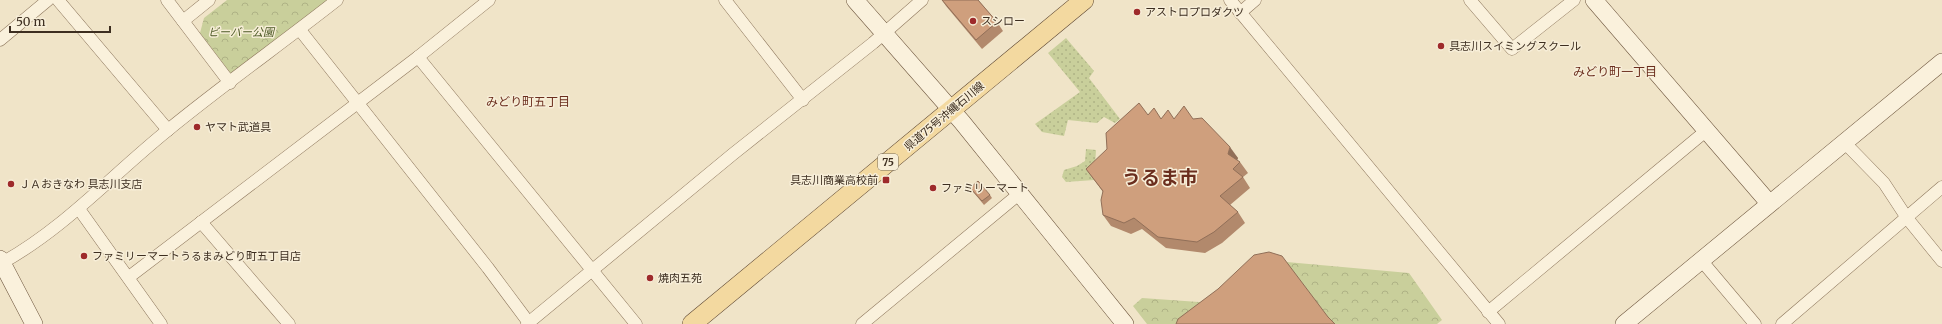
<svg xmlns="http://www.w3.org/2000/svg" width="1942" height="324" viewBox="0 0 1942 324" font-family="Merriweather,'Noto Sans JP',serif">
<defs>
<pattern id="grass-dots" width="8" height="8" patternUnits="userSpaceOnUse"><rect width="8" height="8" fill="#c9cf9b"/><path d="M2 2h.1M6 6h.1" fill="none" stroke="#aeb285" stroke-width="1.8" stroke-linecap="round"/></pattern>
<pattern id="park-crowns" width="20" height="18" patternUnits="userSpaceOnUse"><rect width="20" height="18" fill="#c9cf9b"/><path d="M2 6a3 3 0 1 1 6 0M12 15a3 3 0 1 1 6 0" fill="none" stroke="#aeb285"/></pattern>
</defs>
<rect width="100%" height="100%" fill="#f0e4c8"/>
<g fill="url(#grass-dots)">
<polygon points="1066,38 1094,71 1089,78 1120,119 1115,123 1104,117 1097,123 1068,120 1064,136 1042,132 1035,124 1080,92 1048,53"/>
<polygon points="1086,149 1096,150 1094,180 1066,182 1062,177 1064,170 1077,166 1085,161"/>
</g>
<g fill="url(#park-crowns)">
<polygon points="227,0 337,0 235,79 200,33 204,18"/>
<polygon points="1263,260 1409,273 1442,320 1437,324 1147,324 1133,306 1142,298 1213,303"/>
</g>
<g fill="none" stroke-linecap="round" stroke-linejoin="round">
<g stroke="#8d765c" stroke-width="13">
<g id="street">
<polyline points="58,0 168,130"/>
<polyline points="167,0 230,83"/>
<polyline points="725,0 803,100"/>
<polyline points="1230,0 1499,324"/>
<polyline points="1470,0 1512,49 1574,0"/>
<polyline points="1240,13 1255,0"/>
<polyline points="183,21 209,0"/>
<polyline points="300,30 488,268 529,323"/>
<polyline points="0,40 48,0"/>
<polyline points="418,57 636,324"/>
<polyline points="1844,142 1884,183 1907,218 1942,261"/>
<polyline points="79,209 161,324"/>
<polyline points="201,222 289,324"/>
<polyline points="1701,260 1755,324"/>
<path d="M0,264C64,229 112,175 168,130C223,85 281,44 337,0"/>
<polyline points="129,277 418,57 489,0"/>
<polyline points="1488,312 1707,130"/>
<polyline points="527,324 733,154 873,43 922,0"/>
<polyline points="862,324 1019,194"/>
<polyline points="1782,324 1942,187"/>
</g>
</g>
<g stroke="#6f573f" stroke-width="18">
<g id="secondary">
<polyline points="855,0 962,122 1125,324"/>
<polyline points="1594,0 1769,203"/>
<polyline points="0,259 34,324"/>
<polyline points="1624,324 1942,62"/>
</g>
</g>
<g stroke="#5b4430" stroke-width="20">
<polyline id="primary" points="692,324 1084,0"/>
</g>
<use href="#street" stroke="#faf1dc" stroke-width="12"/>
<use href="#secondary" stroke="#faf1dc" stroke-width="17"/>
<use href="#primary" stroke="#f3d9a0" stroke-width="19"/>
</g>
<g fill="#b2896c">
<polygon points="942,0 978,0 997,22 1003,31 982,49 946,6"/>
<polygon points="1148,115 1162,119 1193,119 1238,158 1237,160 1240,162 1248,173 1243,177 1250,188 1230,205 1238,212 1245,223 1222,243 1205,253 1166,248 1142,229 1131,234 1111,226 1103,215 1103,192 1086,169"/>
<polygon points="970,188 990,195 992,198 984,205"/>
</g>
<polygon fill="#916f58" points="1230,147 1238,158 1235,165 1228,154"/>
<g fill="#cf9f7d" stroke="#916f58">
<polygon points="942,0 978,0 997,22 976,40"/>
<polygon points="1139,103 1148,115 1154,108 1161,119 1168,110 1174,119 1184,106 1193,119 1202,118 1230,147 1228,154 1240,162 1233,169 1243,177 1220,196 1238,212 1214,232 1197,242 1158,237 1134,218 1124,223 1103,215 1101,200 1103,191 1086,169 1107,149 1106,133"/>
<polygon points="978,181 990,195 982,201 970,188"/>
<polygon points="1269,252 1282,256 1328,317 1335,324 1176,324 1178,319 1218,289 1254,255"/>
</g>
<g fill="#9e2a2b" stroke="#f7eed8" stroke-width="1.5">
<circle cx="1137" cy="12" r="4"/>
<circle cx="973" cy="21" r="4"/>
<circle cx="1441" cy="46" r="4"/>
<circle cx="197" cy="127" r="4"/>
<rect x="882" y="176" width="8" height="8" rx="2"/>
<circle cx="11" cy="184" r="4"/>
<circle cx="933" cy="188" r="4"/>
<circle cx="84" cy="256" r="4"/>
<circle cx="650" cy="278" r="4"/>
</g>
<g text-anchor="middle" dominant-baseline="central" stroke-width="3" stroke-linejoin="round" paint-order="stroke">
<rect fill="#f7eed8" stroke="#756857" stroke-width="1" x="878" y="154" width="20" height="16" rx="3"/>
<g font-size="10" font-weight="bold" fill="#3d2e20">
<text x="888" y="162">75</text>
</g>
<g font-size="11" fill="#3d2e20" stroke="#f7eed8" text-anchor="start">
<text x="1145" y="12">アストロプロダクツ</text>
<text x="981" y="21">スシロー</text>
<text x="1449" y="46">具志川スイミングスクール</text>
<text x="205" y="127">ヤマト武道具</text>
<text x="878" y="180" text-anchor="end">具志川商業高校前</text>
<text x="19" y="184">ＪＡおきなわ 具志川支店</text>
<text x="941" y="188">ファミリーマート</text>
<text x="92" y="256">ファミリーマートうるまみどり町五丁目店</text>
<text x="658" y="278">焼肉五苑</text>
</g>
<g font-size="11" font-style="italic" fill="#4d5a26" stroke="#f7eed8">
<text x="241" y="32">ビーバー公園</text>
</g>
<g font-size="11" fill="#3d2e20" stroke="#f7eed8">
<text transform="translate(944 116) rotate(-40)">県道75号沖縄石川線</text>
</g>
<g font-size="12" fill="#6b2e1e" stroke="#f7eed8">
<text x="1615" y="71">みどり町一丁目</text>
<text x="528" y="101">みどり町五丁目</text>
</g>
<g font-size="19" font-weight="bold" fill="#6b2e1e" stroke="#f7eed8">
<text x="1160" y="177">うるま市</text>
</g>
</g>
<path d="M10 26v6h100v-6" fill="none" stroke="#3d2e20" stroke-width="2"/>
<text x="16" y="26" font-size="12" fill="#3d2e20" stroke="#f7eed8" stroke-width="3" paint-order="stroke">50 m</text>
</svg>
